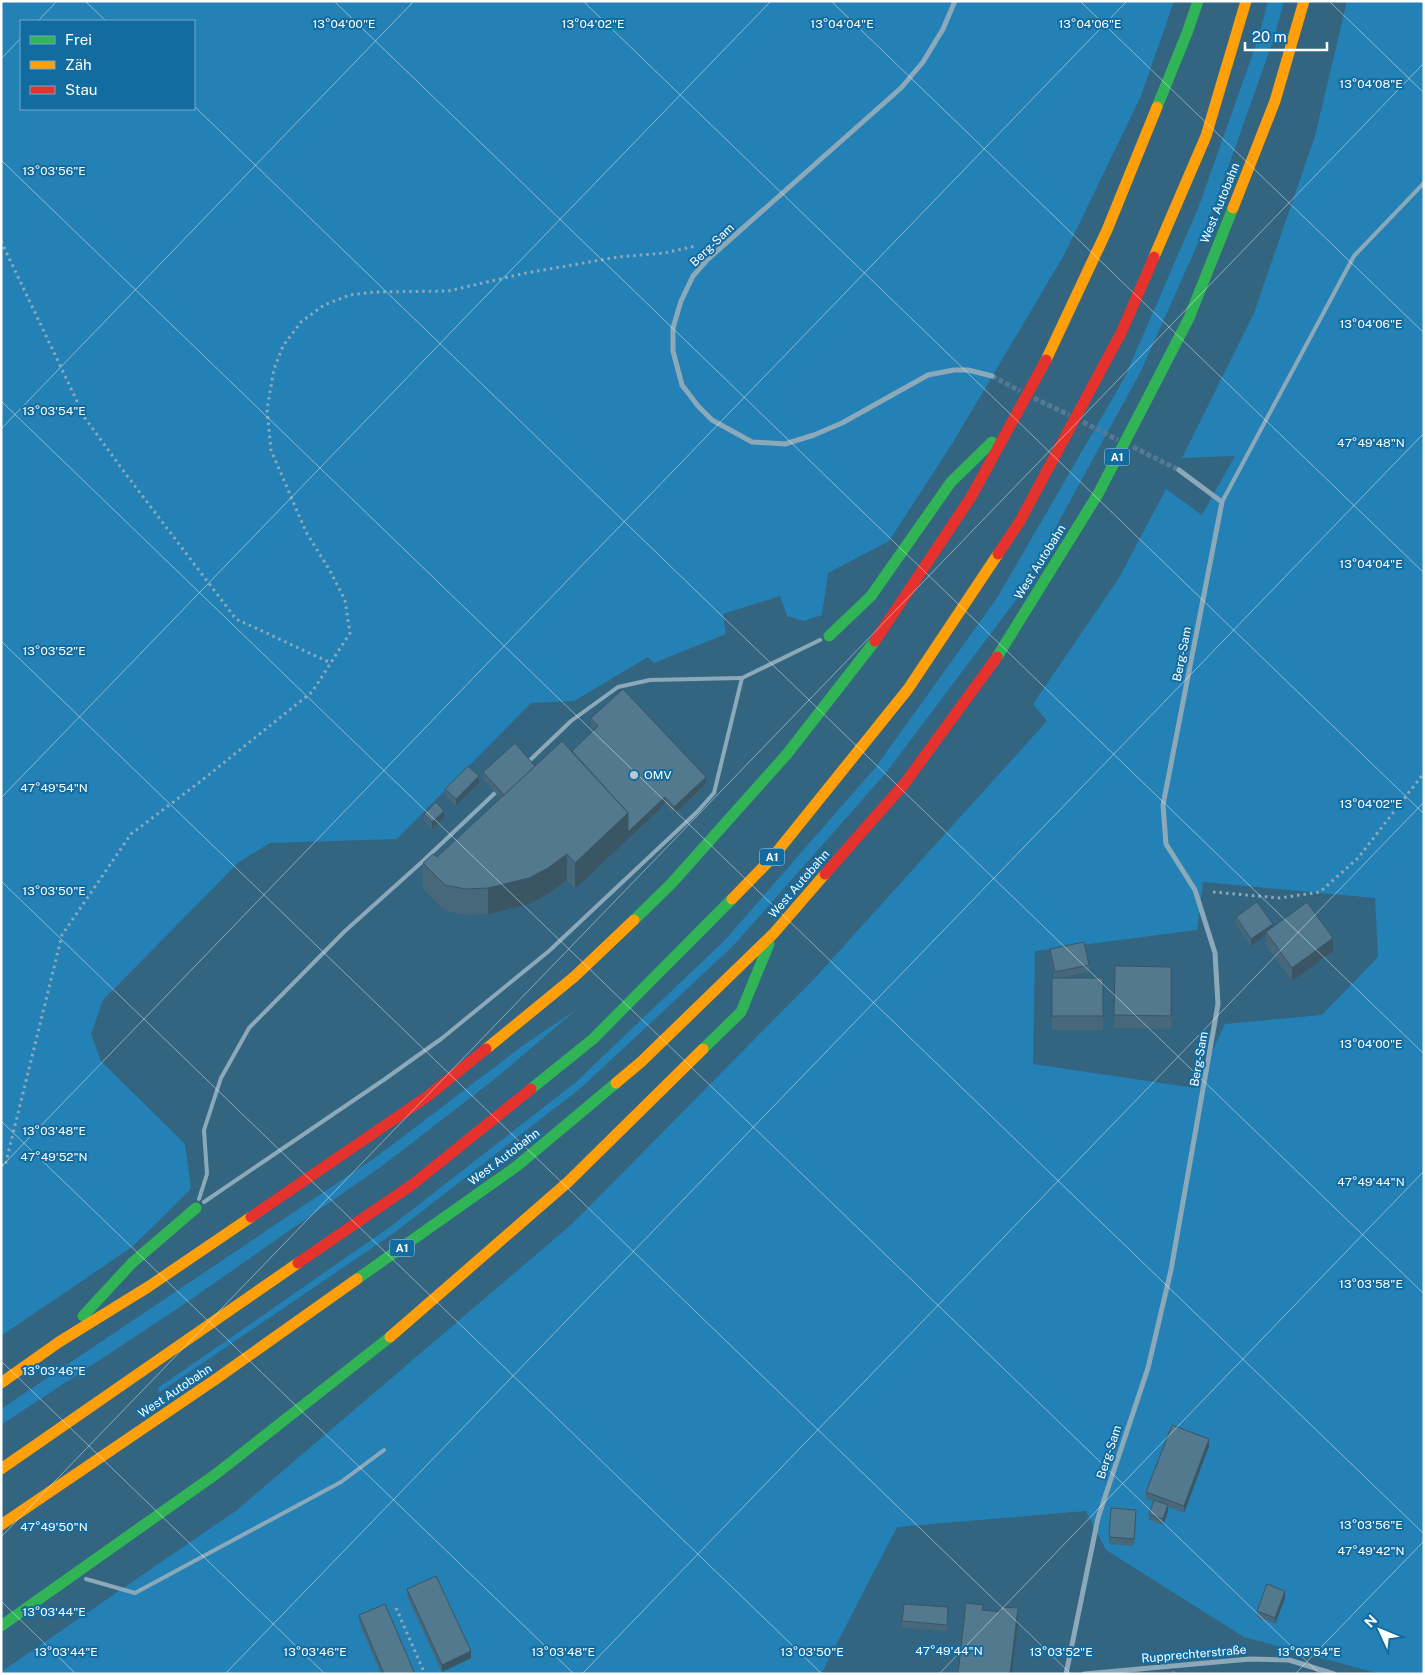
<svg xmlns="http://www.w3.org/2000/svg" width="1425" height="1675" viewBox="0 0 1425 1675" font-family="'Public Sans',sans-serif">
<rect width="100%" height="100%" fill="#336480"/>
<g fill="#2481b5" fill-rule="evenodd">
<path d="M1,1H1174L1141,96L1064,255L952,444L889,541L828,573L822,615L804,621L787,616L780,596L723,614L726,634L654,663L648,657L574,701L531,703L397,839L270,843L239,862L103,1000L91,1034L101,1061L185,1144L191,1189L132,1247L1,1336ZM21,21H194V109H21Z"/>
<polygon points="1268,1 1284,1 1274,38 1214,207 1141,371 1016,600 885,774 733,946 582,1087 394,1233 160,1392 158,1388 390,1227 576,1082 725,940 875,768 997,598 1125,377 1199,206 1259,36"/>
<path d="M1347,1H1424V1674H1380L1244,1637L1106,1550L1086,1511L897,1527L821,1674H1V1672L237,1510L573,1223L814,979L1047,721L1033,704L1119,578L1166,489L1202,515L1235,456L1182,458L1254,313L1315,136ZM1203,882L1375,898L1378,957L1322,1015L1225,1024L1195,1088L1033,1064L1035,951L1197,930Z"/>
<polygon points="576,1010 496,1078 382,1166 180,1307 1,1425 1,1409 376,1157 525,1044"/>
</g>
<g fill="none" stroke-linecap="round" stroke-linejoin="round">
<g stroke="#527b93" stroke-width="5" stroke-dasharray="5 2.5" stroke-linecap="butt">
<polyline points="992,376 1020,391"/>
<polyline points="1034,398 1069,415"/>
<polyline points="1083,422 1118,440"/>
<polyline points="1133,447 1179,470"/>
</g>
<g stroke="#8ca9b9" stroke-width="3" stroke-dasharray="2.5 4" stroke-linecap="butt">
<polyline points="1,241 85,418 125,473 236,619 331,663"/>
<polyline points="1213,892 1280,898 1320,892 1358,858 1424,773"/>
<polyline points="1,1165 5,1166 62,935 131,834 201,781 312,692 350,633 345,600 329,569 306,532 271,450 267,409 274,369 283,346 301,322 324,305 350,295 375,292 448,291 526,273 618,257 664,253 696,246"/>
<polyline points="396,1608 425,1674"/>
</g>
<g stroke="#8ca9b9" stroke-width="4">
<polyline points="1222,502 1354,256 1424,183"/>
<polyline points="527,763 571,721 618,687 650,680 742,678"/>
<polyline points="199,1199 207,1174 204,1130 221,1078 249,1028 345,931 423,861 495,793"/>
<polyline points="204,1202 385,1079 441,1039 549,951 697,812 714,793 742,678 820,640"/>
<polyline points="86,1579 135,1593 341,1482 384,1450"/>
</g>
<g stroke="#8ca9b9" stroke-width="5">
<polyline points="955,1 943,29 923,62 901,88 707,260 693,276 681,301 673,328 673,351 682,385 698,406 712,420 752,442 785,444 814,435 842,423 928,375 954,370 968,370 992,376"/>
<polyline points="1066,1674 1098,1518 1148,1368 1171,1270 1218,1004 1215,953 1195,890 1166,844 1163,805 1222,502 1179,470"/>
<polyline points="1084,1674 1250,1659 1289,1660 1334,1674"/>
</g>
<g stroke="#30b455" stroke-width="11">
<polyline points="1157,107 1187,33 1198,1"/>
<polyline points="829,636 871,596 951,482 992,442"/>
<polyline points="997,657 1098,494 1189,318 1233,208"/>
<polyline points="634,920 671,884 787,754 875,641"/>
<polyline points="703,1049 741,1012 769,944"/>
<polyline points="531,1089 593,1039 732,899"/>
<polyline points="357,1279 517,1166 616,1083"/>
<polyline points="83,1316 132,1263 196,1208"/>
<polyline points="1,1626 216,1474 390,1337"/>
</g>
<g stroke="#ff9f0a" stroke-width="11">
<polyline points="1233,208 1275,101 1304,1"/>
<polyline points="1154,257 1206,136 1246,1"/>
<polyline points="1046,360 1107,230 1157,107"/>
<polyline points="732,899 772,858 908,689 998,554"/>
<polyline points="486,1049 574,977 634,920"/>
<polyline points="616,1083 641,1062 774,933 825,874"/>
<polyline points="390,1337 568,1182 703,1049"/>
<polyline points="1,1383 59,1342 148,1287 251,1217"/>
<polyline points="1,1469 298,1263"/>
<polyline points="1,1525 216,1379 357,1279"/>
</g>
<g stroke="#e5322d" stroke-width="11">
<polyline points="998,554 1020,521 1122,331 1154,257"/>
<polyline points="875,641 971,497 1046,360"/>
<polyline points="825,874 905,783 997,657"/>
<polyline points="251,1217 428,1096 486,1049"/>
<polyline points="298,1263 413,1184 531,1089"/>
</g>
</g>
<g fill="#47687b">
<polygon points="591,718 706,784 674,814 665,804 575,889 567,880 548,894 529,904 488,914 465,915 445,911 423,889 423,863 437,857 500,798 483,779 483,772 535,766 572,751 595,729 591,725"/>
<polygon points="479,783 456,806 445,796 445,789"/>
<polygon points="424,814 444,818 432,829 424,820"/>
<polygon points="1236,917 1273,927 1333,951 1292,981 1266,945 1266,935 1251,946 1236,924"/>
<polygon points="1050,949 1089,965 1089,972 1059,978 1103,978 1103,1030 1052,1030 1052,978 1055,978 1050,956"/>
<polygon points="1115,966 1171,967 1171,1029 1114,1028"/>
<polygon points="1209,1446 1184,1513 1168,1507 1168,1511 1163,1525 1149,1520 1149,1514 1153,1501 1146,1499 1146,1492"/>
<polygon points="1136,1516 1134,1546 1109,1544 1109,1537"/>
<polygon points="407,1589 471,1658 442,1672 407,1596"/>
<polygon points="1285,1598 1275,1624 1257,1617 1257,1611"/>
<polygon points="948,1614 947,1631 902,1628 902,1621"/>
<polygon points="359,1615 415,1674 381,1674 359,1622"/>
</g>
<g fill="#3a5564">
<polygon points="479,776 479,783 456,806 456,799"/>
<polygon points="706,777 706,784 674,814 674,807"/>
<polygon points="665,797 665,804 575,889 575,863 628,813"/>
<polygon points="444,811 444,818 432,829 432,822"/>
<polygon points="567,854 567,880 548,894 529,904 488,914 488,888"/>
<polygon points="1273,924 1273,930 1266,932 1266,935 1251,946 1251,939"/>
<polygon points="1333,938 1333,951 1292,981 1292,968"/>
<polygon points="1209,1439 1209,1446 1184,1513 1184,1506"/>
<polygon points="1168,1505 1168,1511 1163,1525 1163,1519"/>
<polygon points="1285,1591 1285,1598 1275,1624 1275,1618"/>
<polygon points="1018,1608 1018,1622 1012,1674 1010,1674"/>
<polygon points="471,1651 471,1658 442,1672 442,1665"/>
</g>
<g fill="#53798f" stroke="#3a5564">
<polygon points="623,689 706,777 674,807 665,797 628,832 628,813 572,751 598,726 591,718"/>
<polygon points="562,741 628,813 575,863 567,854 548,868 529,878 488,888 465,889 445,885 423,863 433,854 437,857"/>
<polygon points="515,743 535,766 504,795 483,772"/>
<polygon points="468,766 479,776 456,799 445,789"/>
<polygon points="436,802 444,811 432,822 424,814"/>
<polygon points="1257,902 1273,924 1251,939 1236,917"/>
<polygon points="1307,902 1333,938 1292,968 1266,932"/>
<polygon points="1084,942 1089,965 1055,972 1050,949"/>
<polygon points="1115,966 1171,967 1171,1016 1114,1015"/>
<rect x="1052" y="978" width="51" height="38"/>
<polygon points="1172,1425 1209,1439 1184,1506 1146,1492"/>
<polygon points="1154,1500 1168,1505 1163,1519 1149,1514"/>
<polygon points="1111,1508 1136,1510 1134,1539 1109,1537"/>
<polygon points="436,1576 471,1651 442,1665 407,1589"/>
<polygon points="1267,1584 1285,1591 1275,1618 1257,1611"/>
<polygon points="966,1603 983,1605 982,1610 1000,1612 1001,1607 1018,1608 1010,1674 958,1674"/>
<polygon points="385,1604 415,1674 384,1674 359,1615"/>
<polygon points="904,1604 948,1607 947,1625 902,1621"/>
<polygon points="1172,1669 1180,1674 1169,1674"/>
</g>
<path fill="none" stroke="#fff" stroke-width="1" stroke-opacity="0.45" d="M85,1L106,21M334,1L1424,1054M583,1L1424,814M831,1L1424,573M1080,1L1424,333M1329,1L1424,93M38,21L57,1M1,59L21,38M194,106L1424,1294M1,160L1424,1534M1,401L1320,1674M1,429L414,1M1,641L1071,1674M1,798L771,1M1,881L822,1674M1,1121L574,1674M1,1167L1127,1M1,1361L325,1674M1,1537L1424,63M1,1601L76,1674M225,1674L1424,433M582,1674L1424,802M939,1674L1424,1171M1295,1674L1424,1541"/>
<circle fill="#b8c9d3" stroke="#136ca0" stroke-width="2" cx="634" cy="775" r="5"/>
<g text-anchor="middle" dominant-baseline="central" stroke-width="4" stroke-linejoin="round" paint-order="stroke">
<g fill="#136ca0" stroke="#b8d3e2" stroke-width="1">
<rect x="1104.5" y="448.5" width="25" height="17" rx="4"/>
<rect x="759.5" y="848.5" width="25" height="17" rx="4"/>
<rect x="389.5" y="1239.5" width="25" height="17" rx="4"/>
</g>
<g font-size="11" font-weight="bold" fill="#fff">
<text x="1117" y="457">A1</text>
<text x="772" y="857">A1</text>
<text x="402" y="1248">A1</text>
</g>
<g font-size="12" fill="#fff" stroke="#136ca0">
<text transform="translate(1220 203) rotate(-68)">West Autobahn</text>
<text transform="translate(712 245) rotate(-44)">Berg-Sam</text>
<text transform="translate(1040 562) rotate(-58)">West Autobahn</text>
<text transform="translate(1182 654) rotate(-79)">Berg-Sam</text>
<text transform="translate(799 884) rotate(-49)">West Autobahn</text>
<text transform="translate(1199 1059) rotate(-80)">Berg-Sam</text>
<text transform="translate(504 1157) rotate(-37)">West Autobahn</text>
<text transform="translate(175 1391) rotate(-34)">West Autobahn</text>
<text transform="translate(1109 1452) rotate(-72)">Berg-Sam</text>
<text transform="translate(1194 1654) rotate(-5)">Rupprechterstraße</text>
</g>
<g font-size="12" fill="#fff" stroke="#136ca0" text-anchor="start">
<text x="644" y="775">OMV</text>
</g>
</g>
<g font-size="12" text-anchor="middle" fill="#fff" stroke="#136ca0" stroke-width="4" stroke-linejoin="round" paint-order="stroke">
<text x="344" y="28">13°04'00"E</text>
<text x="593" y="28">13°04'02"E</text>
<text x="842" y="28">13°04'04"E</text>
<text x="1090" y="28">13°04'06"E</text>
<text x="1371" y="88">13°04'08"E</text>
<text x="54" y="175">13°03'56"E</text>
<text x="1371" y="328">13°04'06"E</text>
<text x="54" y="415">13°03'54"E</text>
<text x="1371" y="447">47°49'48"N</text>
<text x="1371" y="568">13°04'04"E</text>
<text x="54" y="655">13°03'52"E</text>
<text x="54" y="792">47°49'54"N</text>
<text x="1371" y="808">13°04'02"E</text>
<text x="54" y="895">13°03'50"E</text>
<text x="1371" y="1048">13°04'00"E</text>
<text x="54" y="1135">13°03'48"E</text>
<text x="54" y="1161">47°49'52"N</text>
<text x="1371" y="1186">47°49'44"N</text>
<text x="1371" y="1288">13°03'58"E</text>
<text x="54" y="1375">13°03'46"E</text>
<text x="1371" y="1529">13°03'56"E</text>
<text x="54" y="1531">47°49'50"N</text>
<text x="1371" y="1555">47°49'42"N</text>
<text x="54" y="1616">13°03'44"E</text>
<text x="949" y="1655">47°49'44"N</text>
<text x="66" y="1656">13°03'44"E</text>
<text x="315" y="1656">13°03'46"E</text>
<text x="563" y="1656">13°03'48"E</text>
<text x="812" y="1656">13°03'50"E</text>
<text x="1061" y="1656">13°03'52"E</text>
<text x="1309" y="1656">13°03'54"E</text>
</g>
<rect width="1425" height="1675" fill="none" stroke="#ffffff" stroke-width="5"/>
<rect x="20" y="20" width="175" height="90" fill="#136ca0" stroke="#71a7c6"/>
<rect x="30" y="36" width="25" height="8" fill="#30b455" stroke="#71a7c6"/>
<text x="65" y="45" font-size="15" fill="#ffffff">Frei</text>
<rect x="30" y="61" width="25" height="8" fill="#ff9f0a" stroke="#71a7c6"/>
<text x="65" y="70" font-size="15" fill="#ffffff">Zäh</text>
<rect x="30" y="86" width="25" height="8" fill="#e5322d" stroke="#71a7c6"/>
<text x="65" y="95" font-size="15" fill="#ffffff">Stau</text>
<g transform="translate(1380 1630) rotate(314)" stroke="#136ca0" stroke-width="4" paint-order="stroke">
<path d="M0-4L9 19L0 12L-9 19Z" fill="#ffffff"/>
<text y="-8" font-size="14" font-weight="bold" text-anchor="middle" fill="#ffffff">N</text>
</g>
<path d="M1245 42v8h82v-8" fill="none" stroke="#ffffff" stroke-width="2.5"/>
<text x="1252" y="42" font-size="15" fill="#ffffff" stroke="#136ca0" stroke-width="4" paint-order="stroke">20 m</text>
</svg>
